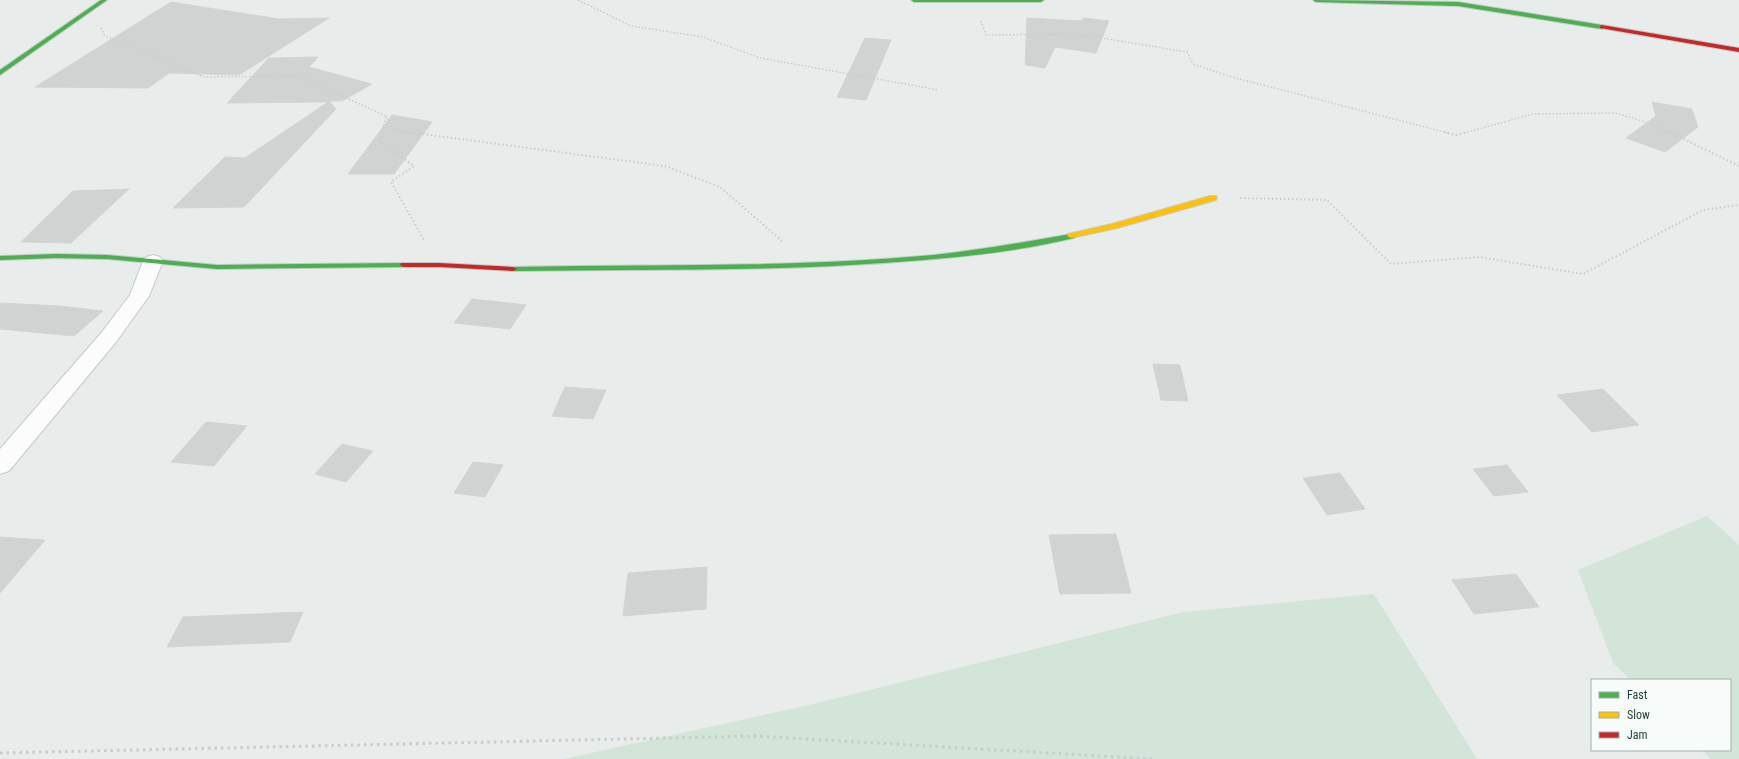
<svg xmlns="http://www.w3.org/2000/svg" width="1739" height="759" viewBox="0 0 1739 759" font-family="'Roboto Condensed',sans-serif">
<rect width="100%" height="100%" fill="#e8ecea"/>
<g fill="#d3e4d8">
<polygon points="1707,516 1739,545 1739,759 1711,759 1702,750 1730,750 1730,680 1631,680 1613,663 1578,570"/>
<polygon points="1374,594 1477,759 564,759 809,705 1184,612"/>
</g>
<g fill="#cfd4d2" stroke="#d1d5d3">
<polygon points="171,2 279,19 329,18 239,75 169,73 148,88 35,87"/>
<polygon points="1027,18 1082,21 1083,18 1109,21 1096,53 1055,47 1045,68 1025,65"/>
<polygon points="865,38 891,40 866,100 837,97"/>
<polygon points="318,57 309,67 372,84 342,101 329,101 336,109 244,207 173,208 225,157 245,158 328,102 227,103 269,58"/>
<polygon points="1652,102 1692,109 1698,127 1665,152 1626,138 1656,116"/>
<polygon points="392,115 432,122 394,174 348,174"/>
<polygon points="129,189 71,243 21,242 73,191"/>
<polygon points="472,299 526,305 510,329 454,323"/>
<polygon points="0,303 59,306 103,311 74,336 0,329"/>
<polygon points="1153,364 1180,365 1188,401 1161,400"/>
<polygon points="565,387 606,390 593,419 552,416"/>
<polygon points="1603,389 1639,425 1592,432 1557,395"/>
<polygon points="206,422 247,426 214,466 171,462"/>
<polygon points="342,444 373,451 346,482 315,474"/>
<polygon points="473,462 503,465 485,497 454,493"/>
<polygon points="1507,465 1528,492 1494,496 1473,469"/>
<polygon points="1340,473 1365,509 1327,515 1303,478"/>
<polygon points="1116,534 1131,593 1060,594 1049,535"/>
<polygon points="0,537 45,540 0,593"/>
<polygon points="707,567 706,609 623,616 628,573"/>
<polygon points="1516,574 1539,607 1474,614 1452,580"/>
<polygon points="303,612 290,642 167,647 183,617"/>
</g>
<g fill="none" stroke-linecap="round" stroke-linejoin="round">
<g stroke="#c5c9c7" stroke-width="2">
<polygon id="street" points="153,255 160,257 163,261 149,296 116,342 9,471 0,474 0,449 102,332 130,295 143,261 146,257"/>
</g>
<g stroke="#c4cac8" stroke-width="2">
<g id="fast">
<polygon points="101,0 107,0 0,75 0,70"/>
<polygon points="911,0 1044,0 1041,2 914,2"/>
<polygon points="1313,0 1458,2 1602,25 1605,27 1602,29 1458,6 1316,2"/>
<path d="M1071,234L1075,236L1074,238C1016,252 956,258 897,262C769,272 641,269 513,271L509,269L513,267C653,264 794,268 933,255C980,250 1025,242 1071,234Z"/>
<polygon points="56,254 107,255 217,265 404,263 408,265 404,267 217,269 107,259 56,258 0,260 0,256"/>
</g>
</g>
<g stroke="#c4cac8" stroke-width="2">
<polygon id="slow" points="1210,196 1216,196 1217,198 1216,200 1117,228 1071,238 1067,236 1068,234 1112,224"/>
</g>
<g stroke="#c4cac8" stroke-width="2">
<g id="jam">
<polygon points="1602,25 1739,48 1739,52 1600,28 1600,26"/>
<polygon points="401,263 439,263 513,267 517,269 513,271 439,267 404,267 400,265"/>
</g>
</g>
<g stroke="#c6cecc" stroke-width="1.5" stroke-dasharray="1.5 2" stroke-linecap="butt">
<polyline points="578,0 631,26 703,37 760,58 939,90"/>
<polyline points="981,21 986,35 1077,34 1187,52 1193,64 1232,77 1448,133"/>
<polyline points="101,28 105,36 204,77 298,76 386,116 382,133"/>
<polyline points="386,116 393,130 415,133"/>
<polyline points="1464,133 1533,114 1615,113 1655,125 1671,133"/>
</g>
<g stroke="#c6cecc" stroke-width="2" stroke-dasharray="1.5 2.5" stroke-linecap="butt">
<polyline points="382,132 380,141 414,166 391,182 424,240"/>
<polyline points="407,132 665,166 720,187 782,241"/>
<polyline points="1444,132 1456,135 1467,132"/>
<polyline points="1669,132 1739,166"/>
<polyline points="1240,198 1327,200 1391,264 1479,257 1583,274 1703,210 1739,205"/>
</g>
<polyline stroke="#c6cecc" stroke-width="3" stroke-dasharray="2.5 4" stroke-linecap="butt" points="0,753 756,736 1152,759"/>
<use href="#street" fill="#fcfcfc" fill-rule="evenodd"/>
<use href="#fast" fill="#4caf50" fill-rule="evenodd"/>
<use href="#slow" fill="#ffc107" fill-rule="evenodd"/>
<use href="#jam" fill="#c62828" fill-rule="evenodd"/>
</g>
<rect x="1591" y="679" width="140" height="72" fill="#f7fbf9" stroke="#a3b0ad"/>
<rect x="1599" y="692" width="20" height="6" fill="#4caf50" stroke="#a3b0ad"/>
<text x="1627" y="699" font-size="12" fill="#26403a">Fast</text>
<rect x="1599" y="712" width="20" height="6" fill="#ffc107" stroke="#a3b0ad"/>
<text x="1627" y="719" font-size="12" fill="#26403a">Slow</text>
<rect x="1599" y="732" width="20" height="6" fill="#c62828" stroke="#a3b0ad"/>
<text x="1627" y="739" font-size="12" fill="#26403a">Jam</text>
</svg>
